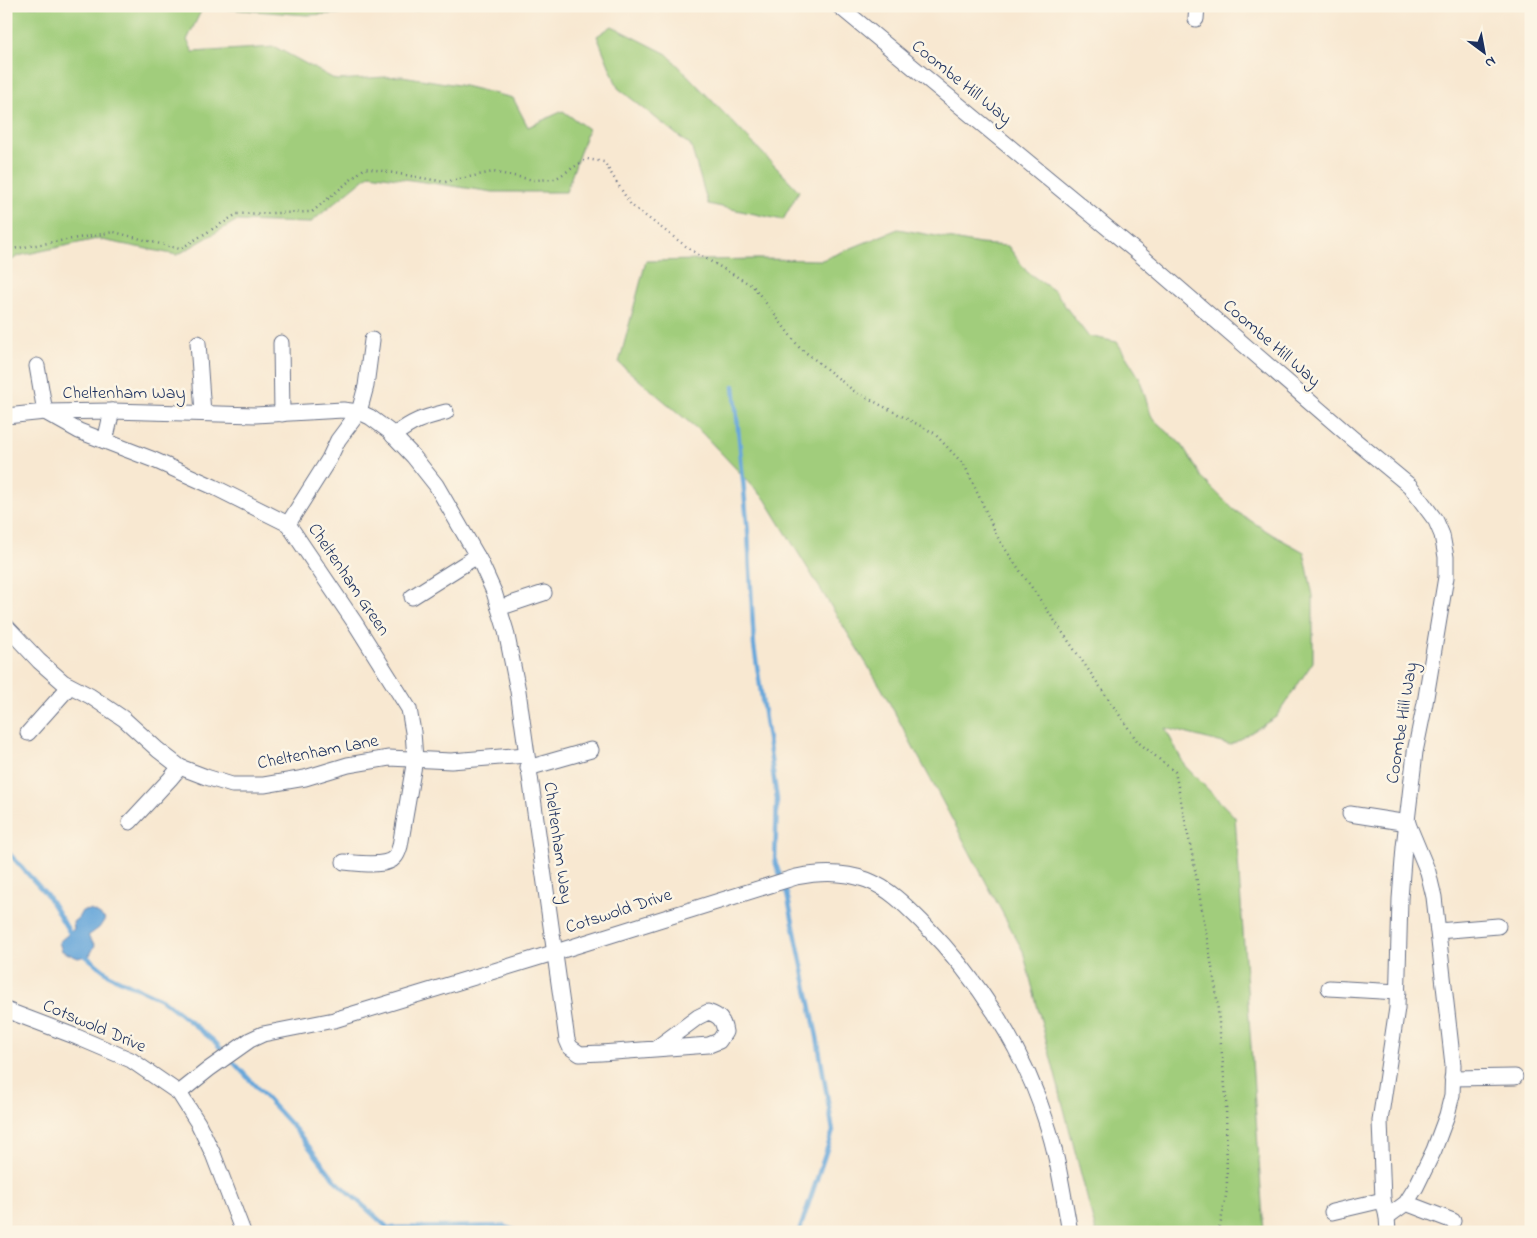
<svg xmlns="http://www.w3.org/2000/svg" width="1537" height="1238" viewBox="0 0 1537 1238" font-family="'Indie Flower',sans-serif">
<rect width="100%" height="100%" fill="#fcf5e5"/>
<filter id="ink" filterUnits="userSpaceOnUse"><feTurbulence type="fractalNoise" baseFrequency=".02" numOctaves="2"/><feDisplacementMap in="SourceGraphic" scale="10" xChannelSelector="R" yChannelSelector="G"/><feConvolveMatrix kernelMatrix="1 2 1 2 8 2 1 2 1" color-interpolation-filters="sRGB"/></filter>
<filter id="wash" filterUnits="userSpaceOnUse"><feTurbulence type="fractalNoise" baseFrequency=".0096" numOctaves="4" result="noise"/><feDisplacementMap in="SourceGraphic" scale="20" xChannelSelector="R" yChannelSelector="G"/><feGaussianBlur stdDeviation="1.12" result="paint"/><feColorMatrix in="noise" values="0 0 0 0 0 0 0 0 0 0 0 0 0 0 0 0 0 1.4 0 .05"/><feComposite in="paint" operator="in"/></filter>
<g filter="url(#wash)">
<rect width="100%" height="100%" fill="#f8e8d1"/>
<g fill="#a1cd7b" stroke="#5e7e6c">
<polygon points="6,6 426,6 416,10 307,15 203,7 187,40 193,52 275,47 336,80 402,76 464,86 513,98 528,127 563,111 588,129 566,192 493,192 370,174 310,223 236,221 177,255 97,239 18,256 6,264"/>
<polygon points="612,26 667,54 799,191 783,220 708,204 691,146 618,88 597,36"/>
<polygon points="898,229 980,244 1008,246 1027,272 1056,292 1068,310 1088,336 1117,342 1139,377 1152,418 1182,445 1203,479 1234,510 1273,535 1304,552 1313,596 1313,662 1276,717 1231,745 1165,728 1185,766 1235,817 1264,1232 1096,1232 1023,951 882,689 765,499 702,433 619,363 646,261 758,259 822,260"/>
</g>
<polygon fill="#67a7da" stroke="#416b9c" points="90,910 99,914 105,919 99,928 88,936 95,945 90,955 78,958 62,951 59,942 74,929 73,922 78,918 82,911"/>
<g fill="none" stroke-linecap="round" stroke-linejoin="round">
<g stroke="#67a7da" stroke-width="4.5">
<polyline points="734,386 748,532 754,646 777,799 775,862 787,894 817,1037 833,1131 799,1232"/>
<polyline points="6,850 47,895 73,938"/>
<polyline points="82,953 111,976 163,1000 214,1041 295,1129 336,1181 388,1228 503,1226 519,1232"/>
</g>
</g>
</g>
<g filter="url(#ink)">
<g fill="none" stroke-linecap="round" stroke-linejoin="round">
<g stroke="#687086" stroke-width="17">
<g id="street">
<polyline points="839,6 1138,253 1352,438 1410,486 1436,521 1442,535 1446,557 1446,577 1425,703 1415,752 1404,847 1400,899 1397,1008 1380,1121 1383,1200 1387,1217 1388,1232"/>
<polyline points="1196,19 1197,6"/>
<polyline points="198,343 203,413"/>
<polyline points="281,343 282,414"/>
<path d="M37,366L45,412L79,431L154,460L214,487L288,524L355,623L409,709L413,732L415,759L400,846C399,849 398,854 395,857C386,868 358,863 344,862"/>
<path d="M6,416L45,412L112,411L255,415L343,410L359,412L370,417L389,431L413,456L436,485L480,561L494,592L506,631L518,691L567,1040L570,1047L580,1054L601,1053L709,1045L719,1041L725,1032C723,1020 720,1016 708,1012L698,1017L655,1049"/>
<path d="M393,436C413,421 422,418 446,412"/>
<polyline points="105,441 112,411"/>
<polyline points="288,524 329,459 338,440 359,412 366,386 372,340"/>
<polyline points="412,597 477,556"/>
<polyline points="499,608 544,593"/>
<polyline points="6,626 39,661 63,682 90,696 124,719 158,750 180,767 206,777 232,785 264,785 305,778 348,765 389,758 451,761 526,755"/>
<polyline points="28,733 70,686"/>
<polyline points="528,768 591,750"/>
<polyline points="1350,814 1408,823"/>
<polyline points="130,822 170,779 180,767"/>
<polyline points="1438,931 1498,926"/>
<polyline points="1329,988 1398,992"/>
<polyline points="6,1010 77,1037 131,1060 179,1093 198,1123 213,1154 243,1232"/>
<polyline points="1452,1078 1515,1077"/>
<path d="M179,1093L209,1069L250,1040L263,1034L334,1020L553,953L796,877C820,872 843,871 867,880C890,889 906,906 923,923C977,978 1023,1047 1046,1121C1058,1157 1063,1194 1070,1232"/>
<polyline points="1406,1203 1453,1221"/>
<polyline points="1332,1212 1383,1200"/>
<polyline points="1387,1217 1406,1203 1416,1187 1434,1150 1447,1115 1452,1095 1453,1065 1434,897 1428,872 1408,824"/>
</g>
</g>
<polyline stroke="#687086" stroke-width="2.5" stroke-dasharray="1 4" stroke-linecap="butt" points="6,250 114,232 180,249 237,214 312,212 365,168 445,182 493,172 534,180 555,179 587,159 604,162 631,205 691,250 753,286 799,347 854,391 934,433 965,466 999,540 1138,742 1175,772 1194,864 1216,990 1226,1098 1227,1190 1219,1232"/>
<use href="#street" stroke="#fff" stroke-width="15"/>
</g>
</g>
<g text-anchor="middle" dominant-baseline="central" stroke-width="5" stroke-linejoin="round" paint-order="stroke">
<g font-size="18" fill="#1b2f5e" stroke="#fcf5e5">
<text transform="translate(961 83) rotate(39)">Coombe Hill Way</text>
<text transform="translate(1271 344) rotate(41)">Coombe Hill Way</text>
<text x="124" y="394">Cheltenham Way</text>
<text transform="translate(348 580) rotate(56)">Cheltenham Green</text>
<text transform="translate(1403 723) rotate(-81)">Coombe Hill Way</text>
<text transform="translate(318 753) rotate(-11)">Cheltenham Lane</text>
<text transform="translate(557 843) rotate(82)">Cheltenham Way</text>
<text transform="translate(619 912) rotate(-18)">Cotswold Drive</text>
<text transform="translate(94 1027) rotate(23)">Cotswold Drive</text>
</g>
</g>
<rect width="1537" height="1238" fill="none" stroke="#fcf5e5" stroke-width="25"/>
<g transform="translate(1484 52) rotate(148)" stroke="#fcf5e5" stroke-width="4" paint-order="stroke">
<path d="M0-4L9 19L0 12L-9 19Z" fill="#1b2f5e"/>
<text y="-8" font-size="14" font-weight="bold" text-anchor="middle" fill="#1b2f5e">N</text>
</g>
</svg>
